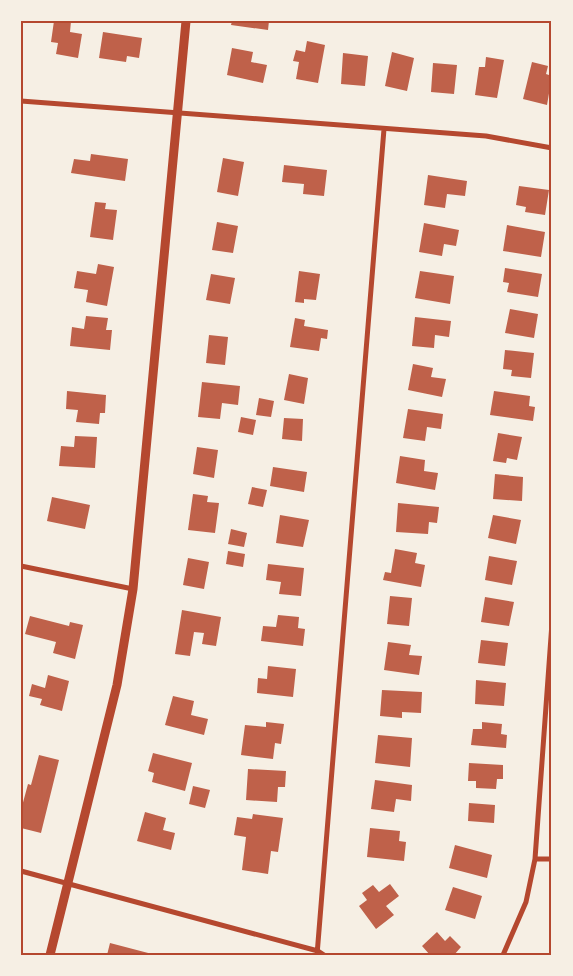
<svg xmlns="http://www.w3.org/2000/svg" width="573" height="976" font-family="Commissioner,sans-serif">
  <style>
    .building { fill: #bf614a }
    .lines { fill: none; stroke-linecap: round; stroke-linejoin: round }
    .minor { stroke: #b5482f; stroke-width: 5 }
    .tertiary { stroke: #b5482f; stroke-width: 9 }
    .neatline { fill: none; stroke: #b5482f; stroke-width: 2 }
  </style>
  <rect width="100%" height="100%" fill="#f6efe4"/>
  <!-- building -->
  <path class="building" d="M54 21H71L70 32 82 34 78 58 56 54 58 43 51 42Z
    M232 21H269L268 30 231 25Z
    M103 32 142 38 139 58 127 56 126 62 99 58Z
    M307 41 325 45 318 83 296 79 299 62 293 61 296 50 305 52Z
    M232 48 253 52 251 62 267 65 263 83 227 75Z
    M392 52 414 58 407 91 385 86Z
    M343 53 368 56 365 86 341 84Z
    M486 57 504 60 497 98 475 95 479 67H485Z
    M532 62 548 66 546 74 552 76 547 105 523 99Z
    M433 63 457 65 454 94 431 92Z
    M91 154 128 159 125 181 71 173 74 159 90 161Z
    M223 158 244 162 238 196 217 192Z
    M284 165 327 170 324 196 303 194 304 184 282 182Z
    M428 175 467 181 465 196 447 194 445 208 424 205Z
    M519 186 549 190 545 215 525 212 526 207 516 205Z
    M95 202 106 203 105 209 117 210 113 240 90 237Z
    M217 222 238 226 233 253 212 250Z
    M424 223 459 230 456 246 444 244 442 256 419 252Z
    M507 225 545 232 541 257 503 251Z
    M98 264 114 267 107 306 86 302 88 290 74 288 77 271 96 274Z
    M505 268 542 274 538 297 507 292 509 283 503 282Z
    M299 271 320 274 316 300 304 299V303L295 302Z
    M420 271 454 276 450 304 415 298Z
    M211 274 235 278 230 304 206 300Z
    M510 309 538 314 534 338 505 333Z
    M86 316 108 318 106 330H112L110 350 70 346 72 327 84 329Z
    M415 317 451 321 449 337 435 335 434 348 412 346Z
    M295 318 305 320 304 326 328 330 327 339 321 338 319 351 290 347Z
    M209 335 228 337 225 365 206 363Z
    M505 350 534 353 531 378 511 376 512 370 503 369Z
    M413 364 433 368 431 377 446 379 442 397 408 390Z
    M289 374 308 378 304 404 284 400Z
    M202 382 240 386 238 405 222 403 220 419 198 417Z
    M67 391 106 395 105 413H100L99 424 76 422 78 410 66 409Z
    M494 391 530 396 529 406 535 407 533 421 490 415Z
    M259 398 274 401 271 417 256 415Z
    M408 409 443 414 441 429 427 427 425 441 403 438Z
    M241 417 256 420 253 435 238 432Z
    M284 418 303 419 302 441 282 439Z
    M498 433 522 437 517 460 507 458 506 463 493 461Z
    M75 436 97 437 95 468 59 466 61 446 74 447Z
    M197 447 218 450 214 478 193 474Z
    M400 456 425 460 424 471 438 473 435 490 396 483Z
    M273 467 307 472 304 492 270 486Z
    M495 474 523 477 522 501 493 499Z
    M252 487 267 490 263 507 248 504Z
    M193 494 208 496 207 502 219 503 215 533 188 530Z
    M52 497 90 505 85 529 47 521Z
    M398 503 439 507 437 523 429 522 428 534 396 532Z
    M280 515 309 520 303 547 276 543Z
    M493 515 521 520 516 544 488 538Z
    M231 529 247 533 244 547 228 544Z
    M395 549 417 553 415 563 425 565 421 587 383 580 385 572 391 573Z
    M228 551 245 554 243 567 226 564Z
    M489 556 517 561 512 585 485 580Z
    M188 558 209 562 204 589 183 585Z
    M268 564 304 568 301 596 279 594 281 582 266 580Z
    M390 596 412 598 409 626 387 624Z
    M485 597 514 602 509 626 481 622Z
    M182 610 221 617 216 646 202 644 204 633 194 632 190 656 175 654Z
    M278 615 299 617 298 628 305 629 303 646 261 641 263 626 276 627Z
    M30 616 69 626 70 622 83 625 75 659 53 653 56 642 25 634Z
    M481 640 508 643 505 666 478 663Z
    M388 642 411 645 409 655 422 656 419 675 384 670Z
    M268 666 296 669 293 697 257 693 258 678 267 679Z
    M48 675 69 681 62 711 40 705 42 699 29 696 32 684 45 688Z
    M476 680 506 683 504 706 475 704Z
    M382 690 422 692 421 713 402 712V718L380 716Z
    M173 696 194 701 191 715 208 719 204 735 165 725Z
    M266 722 284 724 281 744 275 743 273 759 241 755 245 725 266 727Z
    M482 722 502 724 501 734 507 735 506 748 471 745 473 729H482Z
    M378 735 412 738 410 767 375 763Z
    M153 753 192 763 185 791 152 782 154 773 148 771Z
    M39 755 59 760 41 833 21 828V810L28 784 31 785Z
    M469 763 503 765V779H497L496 789 476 788V781H468Z
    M248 769 286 771 285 787H278L277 802 246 800Z
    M375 780 412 785 411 801 396 799 394 812 371 809Z
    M193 786 210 790 205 808 189 804Z
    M469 803 495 805 494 823 468 821Z
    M145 812 166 818 163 830 175 833 171 850 137 841Z
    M253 814 283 818 278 852 271 851 268 874 242 870 246 837 234 835 237 817 252 819Z
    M370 828 400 831 399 841 406 842 404 861 367 857Z
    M455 845 492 855 487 878 449 868Z
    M390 884 399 896 386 906 394 915 376 929 359 906 367 900 362 893 373 885 379 892Z
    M453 887 482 896 475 919 445 910Z
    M437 932 445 941 450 936 461 947 454 955H430L422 946Z
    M110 943 152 954V955H107Z"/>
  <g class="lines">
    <!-- minor -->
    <path class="minor" d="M21 101 486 136 552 148
      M21 566 133 589
      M535 859H552
      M21 871 318 951 324 955
      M317 955 384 129
      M503 955 526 902 535 859 552 623"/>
    <!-- tertiary -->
    <path class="tertiary" d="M50 955 117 685 133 589 186 21"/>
  </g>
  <!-- border -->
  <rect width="573" height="976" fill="none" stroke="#f6efe4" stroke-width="45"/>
  <rect x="22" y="22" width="528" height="932" class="neatline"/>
</svg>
